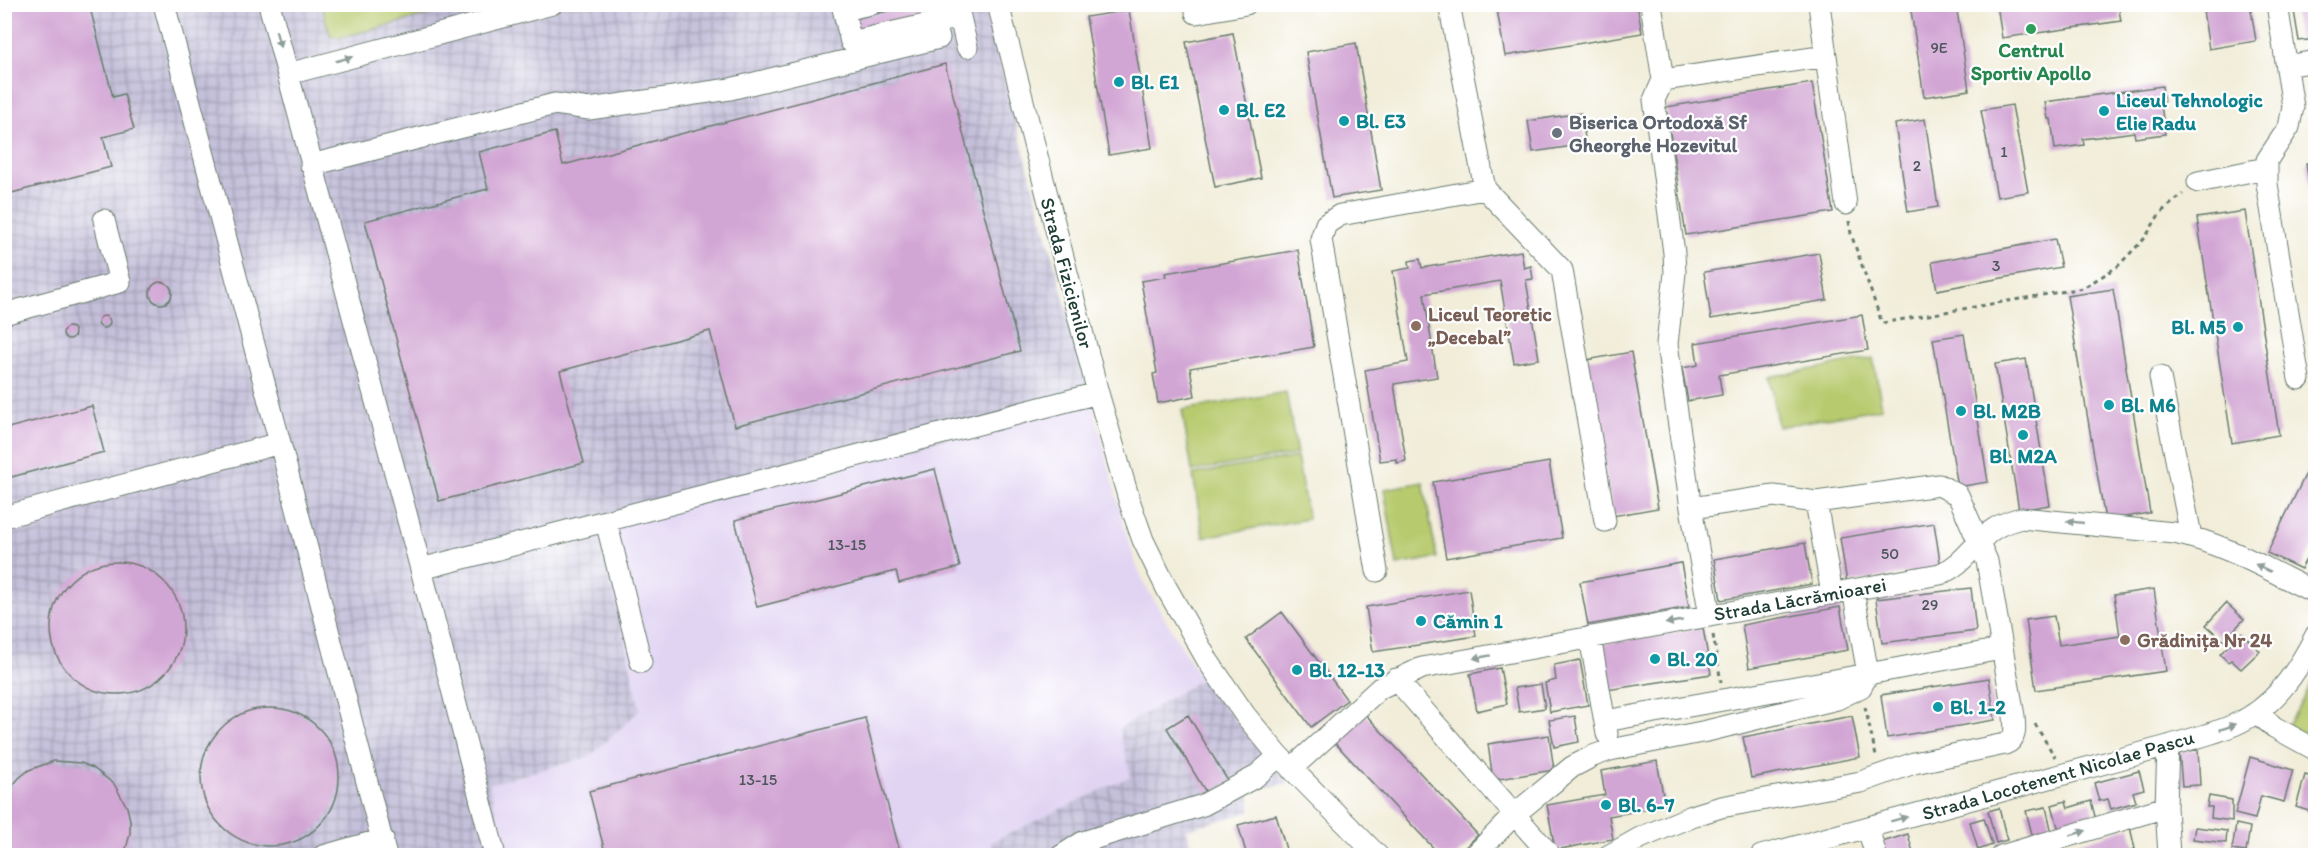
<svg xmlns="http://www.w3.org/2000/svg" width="2320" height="860" font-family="Itim,sans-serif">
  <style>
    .built { fill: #e1d4f3 }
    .industrial { fill: url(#industrial-grid) }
    .park { fill: #b8ca6e; stroke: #6c8451; stroke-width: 1.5 }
    .building { fill: #d2a6d4 }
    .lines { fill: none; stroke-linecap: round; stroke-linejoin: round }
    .minor-casing { stroke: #687b6e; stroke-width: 23 }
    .path { stroke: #687b6e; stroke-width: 3; stroke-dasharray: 4.5 4.5; stroke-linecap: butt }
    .minor { stroke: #fff; stroke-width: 21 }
    .oneway { fill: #8f9e9a }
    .leisure-dot { fill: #2e9e5b; stroke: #fff; stroke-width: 2 }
    .culture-dot { fill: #0f9aa8; stroke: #fff; stroke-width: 2 }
    .worship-dot { fill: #6b7280; stroke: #fff; stroke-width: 2 }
    .education-dot { fill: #8d6e63; stroke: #fff; stroke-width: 2 }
    .labels { text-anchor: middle; stroke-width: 4.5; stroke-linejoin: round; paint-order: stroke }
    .number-label { font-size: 16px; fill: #4c575c }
    .leisure-label { font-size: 20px; font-weight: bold; fill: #27864d; stroke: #fff }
    .culture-label { font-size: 20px; font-weight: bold; fill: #0d838f; stroke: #fff; text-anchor: start }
    .worship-label { font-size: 20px; font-weight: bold; fill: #5b616d; stroke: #fff; text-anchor: start }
    .street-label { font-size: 20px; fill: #1f3d34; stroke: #fff }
    .education-label { font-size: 20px; font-weight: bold; fill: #785e54; stroke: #fff; text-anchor: start }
  </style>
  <defs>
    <pattern id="industrial-grid" width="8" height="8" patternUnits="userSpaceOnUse" patternTransform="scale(1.5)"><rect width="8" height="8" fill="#c5c0da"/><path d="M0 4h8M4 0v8" fill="none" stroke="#9f9db2"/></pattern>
  </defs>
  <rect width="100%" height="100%" fill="#fff"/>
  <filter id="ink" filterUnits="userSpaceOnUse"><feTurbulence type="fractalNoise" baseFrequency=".0167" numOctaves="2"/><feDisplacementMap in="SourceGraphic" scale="12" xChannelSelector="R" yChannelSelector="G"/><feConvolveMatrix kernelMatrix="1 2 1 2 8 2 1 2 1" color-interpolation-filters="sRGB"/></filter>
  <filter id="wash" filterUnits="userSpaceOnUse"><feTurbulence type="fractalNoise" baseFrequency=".008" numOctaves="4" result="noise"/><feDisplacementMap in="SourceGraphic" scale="24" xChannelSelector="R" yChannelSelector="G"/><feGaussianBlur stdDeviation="1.35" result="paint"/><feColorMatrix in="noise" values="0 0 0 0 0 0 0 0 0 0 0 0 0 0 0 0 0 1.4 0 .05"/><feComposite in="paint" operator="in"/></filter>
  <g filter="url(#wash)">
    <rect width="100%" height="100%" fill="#f1edd9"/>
    <!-- built -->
    <path class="built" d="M1092 401 1126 533 1136 564 1145 585 1201 679 1120 729 1132 776 991 842 993 854 986 855H507L489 784 589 757 599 528Z"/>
    <!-- industrial -->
    <path class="industrial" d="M5 5H984L1092 401 599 528 640 710 589 757 489 784 507 855 5 856Z
      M1201 679 1289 783 1250 791V812L1187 829 1192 855 986 856 993 854 991 842 1131 776 1119 729Z"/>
    <!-- park -->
    <path class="park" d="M321 5V4L467 5 339 38 330 35Z
      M1873 358 1882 408 1778 427 1769 377Z
      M1286 392 1297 454 1192 471 1182 410Z
      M1297 457 1308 519 1203 537 1193 474Z
      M1423 482 1437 558 1397 565 1384 489Z
      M2315 677V743L2286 730Z"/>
    <g id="blocks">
      <!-- building -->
      <path class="building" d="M4 4H89L113 97 124 94 134 129 103 137 111 167 4 195Z
        M917 4H931L934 16 858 34 854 19Z
        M1496 4H1637L1642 33 1505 56Z
        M1910 4H1956L1969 90 1924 97Z
        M1997 4H2118L2121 21 2002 38Z
        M2202 4H2250L2256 41 2209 49Z
        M2316 8V39L2299 41 2294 11Z
        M1129 10 1152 148 1109 155 1086 17Z
        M1233 33 1261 178 1215 187 1186 42Z
        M1356 43 1381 190 1332 198 1306 52Z
        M945 64 1020 351 735 426 710 331 560 371 584 463 439 501 365 221 488 189 479 152 555 132 563 165Z
        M1812 83 1833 212 1686 235 1666 107Z
        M2162 86 2164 103 2161 104 2165 134 2135 138 2134 132 2083 139 2084 145 2055 149 2051 119H2048L2045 102Z
        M2012 105 2028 192 1997 197 1981 110Z
        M1581 113 1586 144 1533 152 1528 121Z
        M1925 119 1938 207 1908 212 1895 124Z
        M2316 161V218H2314L2306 163Z
        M2245 211 2279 435 2232 443 2197 218Z
        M2055 239 2061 267 1937 290 1932 262Z
        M1298 250 1314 347 1190 368 1195 396 1158 403 1153 374 1157 373 1141 281 1166 277 1165 273Z
        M1521 251 1524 268 1531 266 1533 279 1526 280 1539 359 1514 363 1500 281 1424 294 1437 377 1394 384 1406 461 1397 463V459L1380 461 1365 370 1408 362 1393 271 1410 268 1409 261 1420 259 1422 268Z
        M1819 253 1827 300 1711 319 1704 272Z
        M150 293a11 11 0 1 1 22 0a11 11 0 1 1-22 0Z
        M2113 289 2150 513 2105 520 2067 296Z
        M1862 315 1868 350 1719 375 1722 395 1688 401 1682 368 1698 365 1695 343Z
        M98 322a6 6 0 1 1 12 0a6 6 0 1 1-12 0Z
        M63 333a6 6 0 1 1 12 0a6 6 0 1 1-12 0Z
        M1964 334 1988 482 1958 487 1933 339Z
        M1631 352 1658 508 1613 516 1586 360Z
        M2026 359 2050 505 2019 510 1995 364Z
        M92 406 104 452 4 479V429Z
        M2316 453V539L2301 569 2267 553Z
        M1549 462 1562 538 1446 558 1433 482Z
        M935 469 960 567 899 583 896 571 757 607 735 520Z
        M1934 523 1941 568 1847 583 1840 538Z
        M1805 543 1812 584 1721 600 1714 559Z
        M51 628a66 66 0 1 1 132 0a66 66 0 1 1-132 0Z
        M1681 563 1689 607 1588 625 1580 582Z
        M1971 588 1976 631 1882 643 1876 599Z
        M2154 589 2166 671 2036 690 2026 620 2054 616 2059 645 2120 636 2114 595Z
        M1469 590 1476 636 1373 652 1366 607Z
        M2226 603 2244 619 2224 641 2206 625Z
        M1840 607 1848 650 1749 668 1742 625Z
        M1282 612 1347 700 1311 727 1246 639Z
        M1703 628 1711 674 1607 690 1599 644Z
        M2241 633 2260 651 2241 669 2231 660 2228 662 2220 654Z
        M1580 660 1588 705 1550 712 1545 683 1556 680 1554 665Z
        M1500 668 1507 704 1477 711 1470 674Z
        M1989 678 1995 720 1887 738 1881 695Z
        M1541 684 1545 708 1519 712 1515 688Z
        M201 777a69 69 0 1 1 138 0a69 69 0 1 1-138 0Z
        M1365 714 1478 835 1456 856H1441L1335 743Z
        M1188 715 1228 781 1207 794 1167 728Z
        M1575 716 1579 742 1554 747 1549 720Z
        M1852 716 1860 757 1751 778 1743 737Z
        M865 718 901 856H606L589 791Z
        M1549 735 1554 770 1493 780 1488 744Z
        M2198 750 2200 785 2182 786 2179 751Z
        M2250 757 2293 770 2284 802 2261 796 2255 819 2235 814Z
        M54 761 81 763 93 768 114 784 127 807 130 820V834L124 856H4V796L19 778 29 770Z
        M1657 761 1665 806 1609 816 1613 839 1555 850 1547 805 1605 795 1601 771Z
        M2139 771 2144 789 2133 792 2136 802 2111 809 2108 799 2099 801 2094 783Z
        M2305 775 2316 778V801L2312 812 2296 807Z
        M2209 796 2232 800V821L2211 818 2212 807H2207Z
        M2066 801 2068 808 2091 801 2097 824 2060 834 2052 805Z
        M2046 807 2053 837 2034 842 2026 811Z
        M1999 808 2007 840 1996 843 1988 811Z
        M1276 815 1288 856H1247L1238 825Z
        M1984 818 1992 845 1978 850 1970 822Z
        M2236 824 2250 827 2246 852 2232 850Z
        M2130 827 2135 849 2115 856H2039Z
        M2195 827 2227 831 2226 843 2193 839Z
        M1908 834 1914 856H1885L1882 842Z"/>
    </g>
  </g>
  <g filter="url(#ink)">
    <use href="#blocks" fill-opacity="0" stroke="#687b6e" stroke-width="1.5"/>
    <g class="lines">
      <defs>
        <path id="minor" d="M269 4 421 569 495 856
          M842 4 851 42 960 17
          M957 4 967 47
          M998 4 1098 393 1130 503 1143 540 1167 589 1208 661 1245 715 1279 756 1378 856
          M1449 4 1485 189 1562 270 1605 521
          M1651 4 1663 80 1654 100 1674 253 1675 273 1667 344 1691 508 1710 616
          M1819 4 1846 204
          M2277 4 2293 107 2289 127 2267 160V184L2299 379
          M844 10 870 4
          M1196 13 1246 4
          M2287 66 2316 61
          M288 74 552 4
          M1663 80 1826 56
          M311 165 555 104 589 109 730 89 939 38
          M2198 182 2266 168
          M4 314 120 282 104 220
          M2160 377 2191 536
          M280 443 386 856
          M1816 502 1832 594
          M4 517 280 443 164 4
          M606 521 641 662
          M421 569 1098 393
          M1377 571 1321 239 1326 224 1340 215 1485 189
          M1590 637 1607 734
          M1396 679 1551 856
          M2257 713 2274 727 2316 750
          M1605 721 1868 674 1853 590
          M2168 746 2166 807 2169 856
          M1291 769 1380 688 1422 668 1940 574C1963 565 1972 546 1991 531 2000 524 2010 521 2021 518L2174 533C2224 543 2270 571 2316 593
          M1868 828 1876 856
          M323 856 383 839
          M1061 856 1083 842 1203 805 1255 777 1279 756
          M1474 856 1516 813 1538 795 1572 767 1593 756 1610 750 1707 731 1837 699 1861 687 1868 674 2001 649
          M1608 856 1640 838 1692 816 1721 807 1861 782 1914 763 2005 744C2017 740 2015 727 2014 716L1987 561 1958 495 1939 485 1816 502 1774 496 1691 508
          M1761 856 2168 746C2190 739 2213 734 2234 725 2274 708 2297 672 2316 635
          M2001 856 2166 807"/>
      </defs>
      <!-- minor casing -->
      <use href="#minor" class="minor-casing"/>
      <!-- path -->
      <path class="path" d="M1849 221 1851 234 1882 323 2083 288 2117 267 2145 238 2160 213 2183 194
        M1713 635 1721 682
        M1865 707 1876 756
        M2035 724 2055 757"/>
      <!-- minor -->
      <use href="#minor" class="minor"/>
    </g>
    <!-- one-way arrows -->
    <defs><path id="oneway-solid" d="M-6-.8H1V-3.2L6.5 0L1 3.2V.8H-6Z" transform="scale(1.5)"/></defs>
    <g class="oneway">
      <use href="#oneway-solid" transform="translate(278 39) rotate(75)"/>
      <use href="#oneway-solid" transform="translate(344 59) rotate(-15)"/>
      <use href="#oneway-solid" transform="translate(2075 522) rotate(-174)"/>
      <use href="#oneway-solid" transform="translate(2263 568) rotate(-154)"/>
      <use href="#oneway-solid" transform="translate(1674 622) rotate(170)"/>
      <use href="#oneway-solid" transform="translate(1482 657) rotate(170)"/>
      <use href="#oneway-solid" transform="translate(2228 727) rotate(-19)"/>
      <use href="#oneway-solid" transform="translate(1899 819) rotate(-15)"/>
      <use href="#oneway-solid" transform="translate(2078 833) rotate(-17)"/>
    </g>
  </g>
  <!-- markers -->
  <circle class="leisure-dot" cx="2031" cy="29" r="6"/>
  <g class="culture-dot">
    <circle cx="1119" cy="82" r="6"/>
    <circle cx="1224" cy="110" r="6"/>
    <circle cx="2104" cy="111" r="6"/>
    <circle cx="1344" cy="121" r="6"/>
    <circle cx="2238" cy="327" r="6"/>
    <circle cx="2109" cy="405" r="6"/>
    <circle cx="1961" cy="411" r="6"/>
    <circle cx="2023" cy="435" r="6"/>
    <circle cx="1421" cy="621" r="6"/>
    <circle cx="1655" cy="659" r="6"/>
    <circle cx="1297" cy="670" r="6"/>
    <circle cx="1938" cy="707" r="6"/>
    <circle cx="1606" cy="805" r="6"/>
  </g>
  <circle class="worship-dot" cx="1557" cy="133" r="6"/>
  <g class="education-dot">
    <circle cx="1416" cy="326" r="6"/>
    <circle cx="2125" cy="640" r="6"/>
  </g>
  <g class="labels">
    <!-- number labels -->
    <g class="number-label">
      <text x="1939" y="53">9E</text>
      <text x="2004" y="157">1</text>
      <text x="1917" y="171">2</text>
      <text x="1996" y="271">3</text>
      <text x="847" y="550">13-15</text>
      <text x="1890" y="559">50</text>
      <text x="1930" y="610">29</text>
      <text x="758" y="785">13-15</text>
    </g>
    <!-- leisure labels -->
    <g class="leisure-label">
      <text x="2031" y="57">Centrul<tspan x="2031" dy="23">Sportiv Apollo</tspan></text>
    </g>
    <!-- culture labels -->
    <g class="culture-label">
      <text x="1131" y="89">Bl. E1</text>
      <text x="2116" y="107">Liceul Tehnologic<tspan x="2116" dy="23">Elie Radu</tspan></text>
      <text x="1236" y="117">Bl. E2</text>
      <text x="1356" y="128">Bl. E3</text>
      <text x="2226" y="334" text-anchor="end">Bl. M5</text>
      <text x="2121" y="412">Bl. M6</text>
      <text x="1973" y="418">Bl. M2B</text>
      <text x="2023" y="463" text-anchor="middle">Bl. M2A</text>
      <text x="1433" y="628">Cămin 1</text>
      <text x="1667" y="666">Bl. 20</text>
      <text x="1309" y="677">Bl. 12-13</text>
      <text x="1950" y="714">Bl. 1-2</text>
      <text x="1618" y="812">Bl. 6-7</text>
    </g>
    <!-- worship labels -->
    <g class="worship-label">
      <text x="1569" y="129">Biserica Ortodoxă Sf<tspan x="1569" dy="23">Gheorghe Hozevitul</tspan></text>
    </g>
    <!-- street labels -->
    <g class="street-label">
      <text transform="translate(1067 273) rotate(75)" y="7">Strada Fizicienilor</text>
      <text transform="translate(1800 599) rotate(-10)" y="7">Strada Lăcrămioarei</text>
      <text transform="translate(2058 775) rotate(-16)" y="7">Strada Locotenent Nicolae Pascu</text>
    </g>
    <!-- education labels -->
    <g class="education-label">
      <text x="1428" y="321">Liceul Teoretic<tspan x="1428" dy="23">„Decebal”</tspan></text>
      <text x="2137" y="647">Grădinița Nr 24</text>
    </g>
  </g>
  <!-- margin -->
  <rect width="2320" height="860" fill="none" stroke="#fff" stroke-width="24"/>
</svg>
